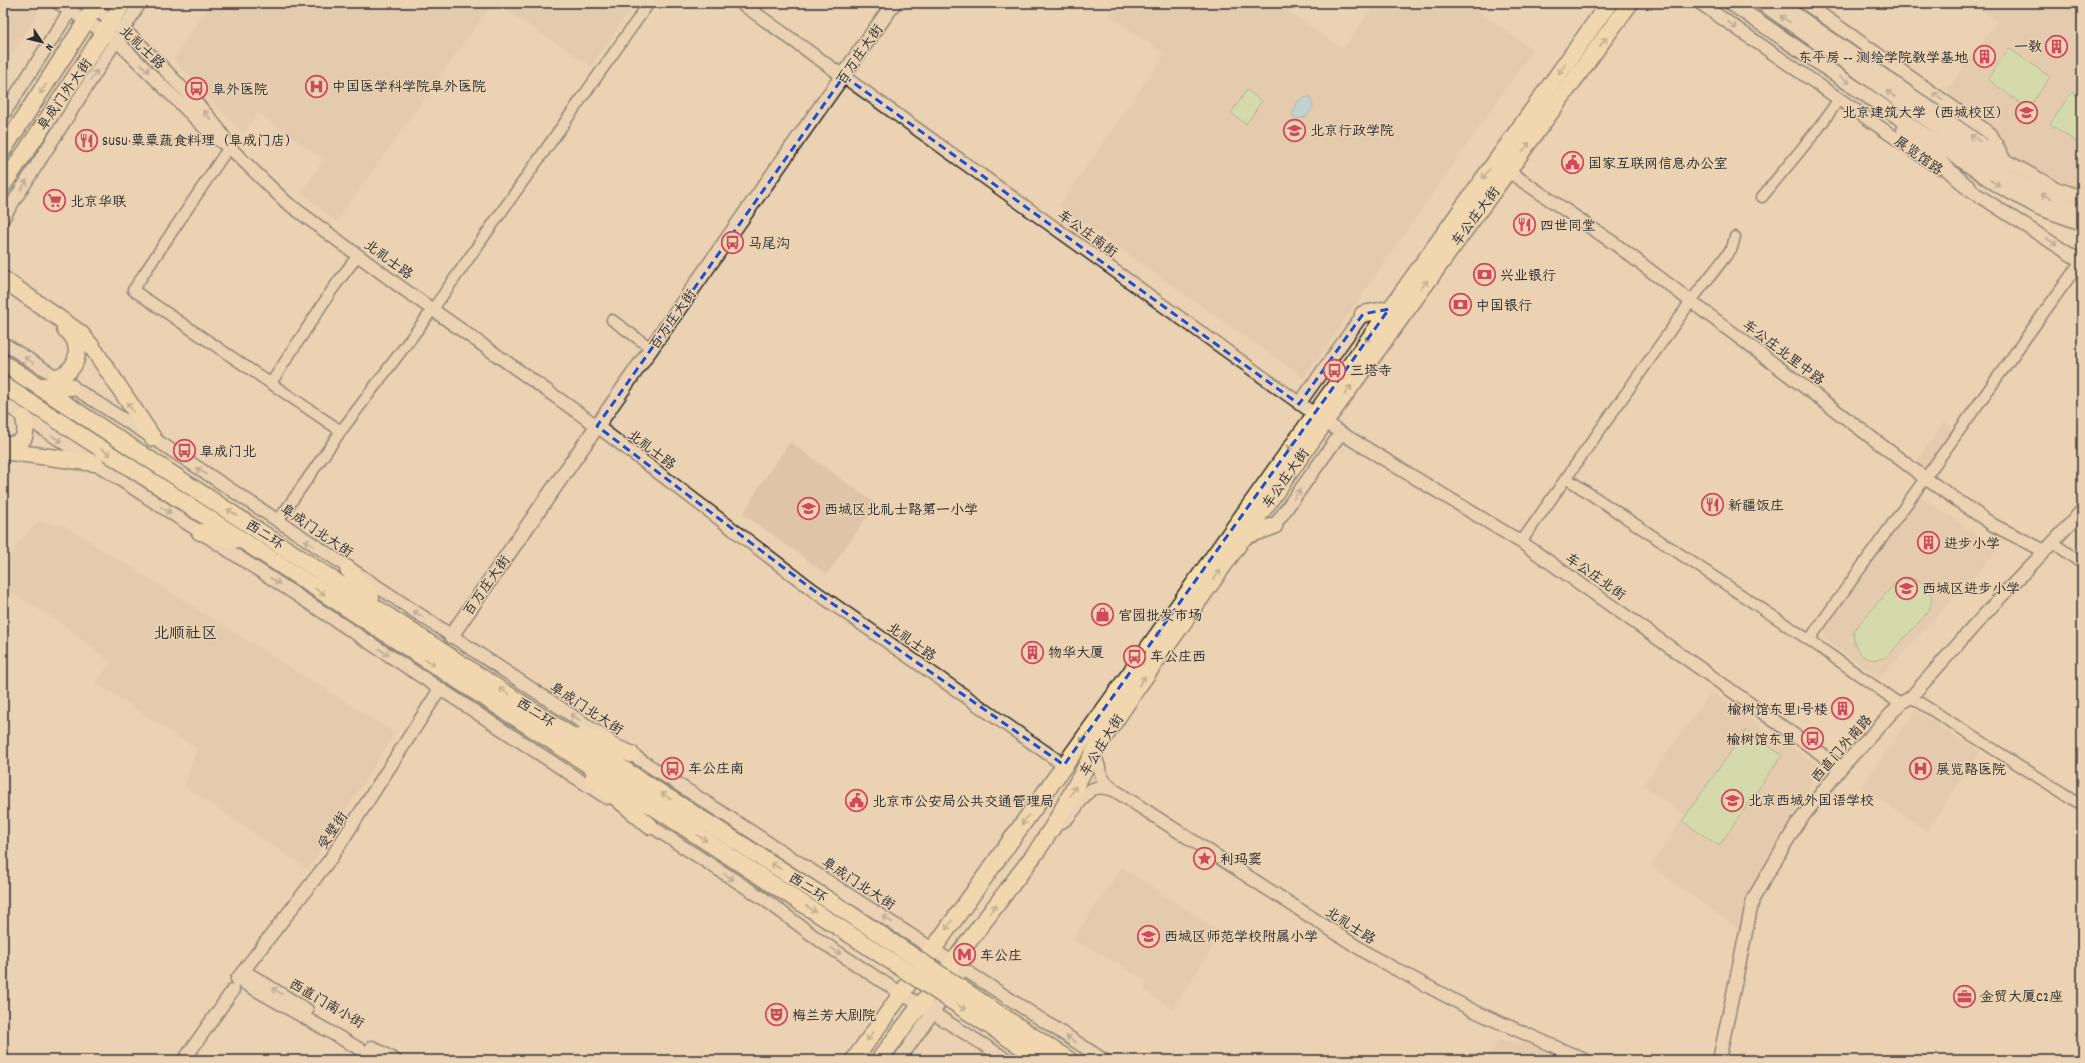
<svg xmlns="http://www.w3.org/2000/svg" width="2085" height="1063" font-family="Dekko,'LXGW WenKai TC',sans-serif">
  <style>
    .built { fill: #e0c4a7 }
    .green { fill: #bbe5a2; stroke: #738866 }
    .water { fill: #91d6f3; stroke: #6892a3 }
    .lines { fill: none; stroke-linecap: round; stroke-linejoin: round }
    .minor-casing { stroke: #2b2b2b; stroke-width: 13 }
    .tertiary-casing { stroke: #2b2b2b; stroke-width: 15 }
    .secondary-casing { stroke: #2b2b2b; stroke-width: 17 }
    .primary-casing { stroke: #2b2b2b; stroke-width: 19 }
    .trunk-casing { stroke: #2b2b2b; stroke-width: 19 }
    .minor { stroke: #ead2b3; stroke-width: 10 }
    .tertiary { stroke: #ead2b3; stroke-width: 12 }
    .secondary { stroke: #ead2b3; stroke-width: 14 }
    .primary { stroke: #f9deab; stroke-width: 16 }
    .trunk { stroke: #f9deab; stroke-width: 16 }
    .trunk-bridge-casing { stroke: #2b2b2b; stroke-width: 19; stroke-linecap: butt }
    .trunk-bridge { stroke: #f9deab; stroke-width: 16 }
    .oneway { stroke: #8a7e6f }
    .oneway2 { stroke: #92846b }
    .marked { fill: none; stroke: #1d4ed8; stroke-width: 3; stroke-dasharray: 8 5; stroke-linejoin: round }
    .labels { text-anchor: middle; stroke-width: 3; stroke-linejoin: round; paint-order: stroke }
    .poi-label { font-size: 14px; fill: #2b2b2b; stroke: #ead2b3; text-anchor: start }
    .street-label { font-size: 14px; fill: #2b2b2b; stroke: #ead2b3 }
    .quarter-label { font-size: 16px; fill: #2b2b2b; stroke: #ead2b3 }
  </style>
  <rect width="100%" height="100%" fill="#ead2b3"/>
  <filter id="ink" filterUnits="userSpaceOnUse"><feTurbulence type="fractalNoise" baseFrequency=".025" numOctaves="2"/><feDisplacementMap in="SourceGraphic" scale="8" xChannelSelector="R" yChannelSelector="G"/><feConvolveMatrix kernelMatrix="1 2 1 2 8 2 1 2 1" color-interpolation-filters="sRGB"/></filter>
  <g filter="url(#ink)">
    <!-- built -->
    <path class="built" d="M3 3H30L38 13 3 68Z
      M211 3H493L336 222 301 192 324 160 258 113 243 134 173 59Z
      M495 3H635L591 66Z
      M1117 3H1276L1343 49 1376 3H1467L1533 50 1304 378 1059 206 1165 54 1108 15Z
      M1972 3H2082V191L2058 187 2005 160 1991 134 1947 90 1997 21Z
      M1944 422 1956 431 1927 471 1915 463Z
      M790 442 876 504 827 574 743 514 762 482Z
      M1918 494 1998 550 1880 678 1825 640V626Z
      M39 521 65 526 395 733 308 869 184 786 197 749 96 683 111 663 57 620 3 588V568L18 544Z
      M1711 692 1821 767 1747 896 1741 931 1651 866 1685 816 1643 785Z
      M1916 710 1980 752 1927 831 1861 787Z
      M1122 867 1222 933 1172 1010 1146 991 1145 979 1073 939Z
      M1498 1040 1531 1044 1568 1060H1485Z"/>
    <!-- green -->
    <path class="green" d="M2009 48 2050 77 2028 109 1990 81 1989 77Z
      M1247 90 1262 101 1246 124 1231 113Z
      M2072 92 2082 99V146L2050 124Z
      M1903 578C1923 577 1939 592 1928 612L1887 657C1866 666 1851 651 1854 630L1896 582Z
      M1746 730 1782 755 1719 846 1682 821Z"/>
    <!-- water -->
    <path class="water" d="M1310 96 1313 107 1306 117 1296 119 1292 115 1298 101Z"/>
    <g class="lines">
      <defs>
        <path id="minor" d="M229 147 133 290 341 431 282 515
          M1762 197 1818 129 1839 99
          M612 320 651 348
          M271 383 332 290 358 255
          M341 431 433 309 649 3
          M1566 478 1809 640 1900 704
          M1521 542 1691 301 1732 248 1735 237
          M2054 543 2082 564
          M1809 640 2081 261
          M1911 697 2082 805"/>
        <path id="tertiary" d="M58 3 116 40 214 137 229 147 286 202 402 288 597 426 813 590 1064 765
          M84 3C126 26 151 55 183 89 200 107 217 123 229 146
          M741 3 1341 433 1521 542 1841 768
          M1700 3 1939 168
          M1780 3 2005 160 2056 188 2082 197
          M1805 3 1991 134 2003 157
          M3 115 75 3
          M1508 171 1615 244 1925 478 1993 525 2045 551
          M1964 186 2082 262
          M3 218 140 3
          M3 343 153 438 609 740
          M3 403 607 798
          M1299 404 1363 314
          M1274 526 1341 433
          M625 750 1104 1060
          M1094 752 1103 780 1114 790 1373 957 1474 1011 1585 1060
          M643 821 764 899 819 940 880 980 1008 1060
          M1054 825C1058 824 1062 822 1065 820 1083 805 1084 779 1113 790
          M244 971 307 1010
          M372 1047 395 1060
          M184 1060 233 990
          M379 1060 237 979 331 858 440 689
          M899 1060 964 969
          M1719 1060 1753 899 1797 824 1841 768 1900 704 1911 697C1940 665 1968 632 1997 601 2025 571 2055 542 2082 510"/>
        <path id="secondary" d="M1731 3 1998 185 2040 208 2082 223
          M1762 3 2006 175 2046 197 2082 211
          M1904 130 1972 191
          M451 636 728 238 894 3"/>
        <path id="primary" d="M1363 314 1389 309
          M3 444C24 448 28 435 24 418
          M3 451 95 463
          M1243 537 1274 526
          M854 1060 1609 3
          M879 1060 1037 851 1054 825 1094 752 1137 688 1325 422 1630 3"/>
        <path id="trunk" d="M3 150 98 3
          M3 185C44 125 84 64 123 3
          M3 279 80 333 92 347 153 438
          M3 363 548 721 844 910
          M56 378C59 376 64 375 67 372 82 361 79 338 65 329
          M3 385 834 924
          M43 386 71 387
          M200 532 234 540
          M348 569 371 597
          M584 735 631 754
          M593 778 650 826
          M1023 1030 1069 1060
          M1016 1043 1042 1060"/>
      </defs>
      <!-- minor casing -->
      <use href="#minor" class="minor-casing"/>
      <!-- tertiary casing -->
      <use href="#tertiary" class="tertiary-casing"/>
      <!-- secondary casing -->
      <use href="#secondary" class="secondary-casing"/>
      <!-- primary casing -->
      <use href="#primary" class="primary-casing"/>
      <!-- trunk casing -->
      <use href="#trunk" class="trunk-casing"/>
      <!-- minor -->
      <use href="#minor" class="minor"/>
      <!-- tertiary -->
      <use href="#tertiary" class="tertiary"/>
      <!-- secondary -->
      <use href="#secondary" class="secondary"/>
      <!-- primary -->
      <use href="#primary" class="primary"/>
      <!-- trunk -->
      <use href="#trunk" class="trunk"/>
      <defs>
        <path id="trunk-bridge" d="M844 910 1023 1030
          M834 924 1016 1043"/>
      </defs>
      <!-- trunk-bridge casing -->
      <use href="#trunk-bridge" class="trunk-bridge-casing"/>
      <!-- trunk-bridge -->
      <use href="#trunk-bridge" class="trunk-bridge"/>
    </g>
    <!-- one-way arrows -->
    <defs><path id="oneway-shaft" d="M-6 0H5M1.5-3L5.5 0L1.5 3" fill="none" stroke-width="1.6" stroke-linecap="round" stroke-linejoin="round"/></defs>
    <g class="oneway">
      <use href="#oneway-shaft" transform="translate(1785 19) rotate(-145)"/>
      <use href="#oneway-shaft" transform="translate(1732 25) rotate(35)"/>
      <use href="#oneway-shaft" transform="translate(145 68) rotate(45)"/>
      <use href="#oneway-shaft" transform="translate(94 75) rotate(-57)"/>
      <use href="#oneway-shaft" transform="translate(1845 80) rotate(34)"/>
      <use href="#oneway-shaft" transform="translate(1891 94) rotate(-145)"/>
      <use href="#oneway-shaft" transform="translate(1938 96) rotate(-145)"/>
      <use href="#oneway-shaft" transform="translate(207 115) rotate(-133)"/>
      <use href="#oneway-shaft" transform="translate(1975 138) rotate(-145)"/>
      <use href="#oneway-shaft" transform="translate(1995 183) rotate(33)"/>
      <use href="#oneway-shaft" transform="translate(24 185) rotate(-58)"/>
      <use href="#oneway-shaft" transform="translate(2046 196) rotate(-155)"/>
      <use href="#oneway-shaft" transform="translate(2052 242) rotate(33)"/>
      <use href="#oneway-shaft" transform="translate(29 360) rotate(-146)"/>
      <use href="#oneway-shaft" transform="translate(57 439) rotate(33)"/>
      <use href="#oneway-shaft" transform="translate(201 471) rotate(-147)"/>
      <use href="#oneway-shaft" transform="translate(1297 494) rotate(-55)"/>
      <use href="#oneway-shaft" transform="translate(166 510) rotate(33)"/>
      <use href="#oneway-shaft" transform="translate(309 543) rotate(-146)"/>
      <use href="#oneway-shaft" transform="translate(275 581) rotate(33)"/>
      <use href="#oneway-shaft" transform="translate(418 614) rotate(-147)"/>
      <use href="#oneway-shaft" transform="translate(384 652) rotate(33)"/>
      <use href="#oneway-shaft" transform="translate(575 717) rotate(-147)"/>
      <use href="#oneway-shaft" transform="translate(729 877) rotate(33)"/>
      <use href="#oneway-shaft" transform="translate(887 919) rotate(-147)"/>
      <use href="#oneway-shaft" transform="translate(836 951) rotate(33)"/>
      <use href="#oneway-shaft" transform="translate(277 991) rotate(-148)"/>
      <use href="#oneway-shaft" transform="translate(1071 1039) rotate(-147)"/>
    </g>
    <g class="oneway2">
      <use href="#oneway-shaft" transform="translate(1603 42) rotate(-55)"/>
      <use href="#oneway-shaft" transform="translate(1562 69) rotate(126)"/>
      <use href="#oneway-shaft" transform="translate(43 89) rotate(123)"/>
      <use href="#oneway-shaft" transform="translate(1526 147) rotate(-54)"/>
      <use href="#oneway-shaft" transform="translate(1486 174) rotate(126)"/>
      <use href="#oneway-shaft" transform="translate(1424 285) rotate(-55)"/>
      <use href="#oneway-shaft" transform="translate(1369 337) rotate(126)"/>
      <use href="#oneway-shaft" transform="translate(1348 390) rotate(-54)"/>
      <use href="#oneway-shaft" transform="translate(130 407) rotate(-123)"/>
      <use href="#oneway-shaft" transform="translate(1291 446) rotate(125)"/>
      <use href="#oneway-shaft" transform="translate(106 452) rotate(33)"/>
      <use href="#oneway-shaft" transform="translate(232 512) rotate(-147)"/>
      <use href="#oneway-shaft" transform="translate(1217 575) rotate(-55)"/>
      <use href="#oneway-shaft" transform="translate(320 592) rotate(33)"/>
      <use href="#oneway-shaft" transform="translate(1160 632) rotate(125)"/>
      <use href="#oneway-shaft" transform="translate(430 662) rotate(33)"/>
      <use href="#oneway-shaft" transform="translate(1142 681) rotate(-55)"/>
      <use href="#oneway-shaft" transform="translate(504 691) rotate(-146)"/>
      <use href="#oneway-shaft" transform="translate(1084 738) rotate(126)"/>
      <use href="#oneway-shaft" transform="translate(1073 791) rotate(-62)"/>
      <use href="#oneway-shaft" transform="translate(666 796) rotate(-147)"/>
      <use href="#oneway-shaft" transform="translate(1025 820) rotate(126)"/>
      <use href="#oneway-shaft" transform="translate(702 838) rotate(33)"/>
      <use href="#oneway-shaft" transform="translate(776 866) rotate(-147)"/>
      <use href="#oneway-shaft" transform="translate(811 909) rotate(33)"/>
      <use href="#oneway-shaft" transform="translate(993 909) rotate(-53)"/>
      <use href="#oneway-shaft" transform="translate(949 925) rotate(125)"/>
      <use href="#oneway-shaft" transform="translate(961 1007) rotate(33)"/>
      <use href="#oneway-shaft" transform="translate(870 1036) rotate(125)"/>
    </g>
  </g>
  <!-- marked area -->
  <path d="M0 0H2085V1063H0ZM844 76 1299 404 1363 314 1389 309 1064 765 813 590 597 426Z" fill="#ead2b3" fill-opacity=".55" fill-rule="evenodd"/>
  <path class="marked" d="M844 76 1299 404 1363 314 1389 309 1064 765 813 590 597 426Z"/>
  <!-- icons -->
  <defs>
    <symbol id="building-ring" viewBox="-11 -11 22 22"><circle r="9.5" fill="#ead2b3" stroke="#d1495b" stroke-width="1.5"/><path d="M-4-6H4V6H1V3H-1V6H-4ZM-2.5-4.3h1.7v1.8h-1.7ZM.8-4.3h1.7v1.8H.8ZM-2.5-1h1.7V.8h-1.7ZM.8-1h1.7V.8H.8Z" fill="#d1495b"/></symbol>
    <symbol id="hospital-ring" viewBox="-11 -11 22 22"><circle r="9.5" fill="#ead2b3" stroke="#d1495b" stroke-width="1.5"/><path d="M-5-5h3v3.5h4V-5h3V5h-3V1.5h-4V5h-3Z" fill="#d1495b"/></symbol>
    <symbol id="bus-ring" viewBox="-11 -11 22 22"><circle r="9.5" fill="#ead2b3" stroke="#d1495b" stroke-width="1.5"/><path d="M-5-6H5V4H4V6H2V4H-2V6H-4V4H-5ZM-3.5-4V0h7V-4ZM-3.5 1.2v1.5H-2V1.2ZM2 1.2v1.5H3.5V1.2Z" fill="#d1495b"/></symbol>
    <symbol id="university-ring" viewBox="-11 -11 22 22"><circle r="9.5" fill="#ead2b3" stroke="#d1495b" stroke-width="1.5"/><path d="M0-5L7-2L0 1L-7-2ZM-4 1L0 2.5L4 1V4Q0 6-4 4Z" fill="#d1495b"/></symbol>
    <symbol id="restaurant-ring" viewBox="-11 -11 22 22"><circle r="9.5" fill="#ead2b3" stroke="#d1495b" stroke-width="1.5"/><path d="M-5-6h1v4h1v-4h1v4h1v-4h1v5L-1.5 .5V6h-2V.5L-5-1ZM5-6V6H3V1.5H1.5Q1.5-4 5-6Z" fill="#d1495b"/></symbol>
    <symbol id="civic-ring" viewBox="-11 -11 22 22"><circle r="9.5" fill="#ead2b3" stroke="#d1495b" stroke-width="1.5"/><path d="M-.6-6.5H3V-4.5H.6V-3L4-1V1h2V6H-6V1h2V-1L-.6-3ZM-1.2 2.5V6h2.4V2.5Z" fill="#d1495b"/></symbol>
    <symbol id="supermarket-ring" viewBox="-11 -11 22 22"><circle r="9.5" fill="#ead2b3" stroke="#d1495b" stroke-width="1.5"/><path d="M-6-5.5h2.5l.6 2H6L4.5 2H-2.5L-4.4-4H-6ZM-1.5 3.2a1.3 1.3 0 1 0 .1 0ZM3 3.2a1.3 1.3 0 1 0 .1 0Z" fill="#d1495b"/></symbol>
    <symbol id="bank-ring" viewBox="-11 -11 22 22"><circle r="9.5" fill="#ead2b3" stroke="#d1495b" stroke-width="1.5"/><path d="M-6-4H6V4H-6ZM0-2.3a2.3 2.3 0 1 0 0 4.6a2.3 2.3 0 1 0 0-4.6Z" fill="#d1495b"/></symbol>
    <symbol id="school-ring" viewBox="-11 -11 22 22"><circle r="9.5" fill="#ead2b3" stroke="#d1495b" stroke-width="1.5"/><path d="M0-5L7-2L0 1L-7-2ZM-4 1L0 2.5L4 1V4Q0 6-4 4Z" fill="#d1495b"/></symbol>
    <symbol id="shop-ring" viewBox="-11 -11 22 22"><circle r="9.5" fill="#ead2b3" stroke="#d1495b" stroke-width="1.5"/><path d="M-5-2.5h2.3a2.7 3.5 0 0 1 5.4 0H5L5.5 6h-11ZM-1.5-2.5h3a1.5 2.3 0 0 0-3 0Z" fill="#d1495b"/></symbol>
    <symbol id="sight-ring" viewBox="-11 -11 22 22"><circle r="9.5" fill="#ead2b3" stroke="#d1495b" stroke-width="1.5"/><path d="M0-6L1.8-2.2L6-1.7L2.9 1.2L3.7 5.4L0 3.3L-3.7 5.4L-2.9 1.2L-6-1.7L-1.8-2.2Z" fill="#d1495b"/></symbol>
    <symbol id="metro-ring" viewBox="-11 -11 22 22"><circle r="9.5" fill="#ead2b3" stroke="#d1495b" stroke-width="1.5"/><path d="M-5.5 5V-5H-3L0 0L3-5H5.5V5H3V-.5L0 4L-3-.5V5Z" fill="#d1495b"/></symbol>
    <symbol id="office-ring" viewBox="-11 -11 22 22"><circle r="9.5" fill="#ead2b3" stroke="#d1495b" stroke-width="1.5"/><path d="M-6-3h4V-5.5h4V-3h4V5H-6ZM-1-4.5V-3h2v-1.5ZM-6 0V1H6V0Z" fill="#d1495b"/></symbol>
    <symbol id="theatre-ring" viewBox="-11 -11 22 22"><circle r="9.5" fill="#ead2b3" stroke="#d1495b" stroke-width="1.5"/><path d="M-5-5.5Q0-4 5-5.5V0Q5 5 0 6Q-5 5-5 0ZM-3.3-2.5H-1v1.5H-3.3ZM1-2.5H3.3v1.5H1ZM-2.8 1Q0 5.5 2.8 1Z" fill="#d1495b"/></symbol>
  </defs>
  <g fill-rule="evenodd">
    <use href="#building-ring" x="2044" y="34" width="25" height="25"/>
    <use href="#building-ring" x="1972" y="44" width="25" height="25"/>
    <use href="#hospital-ring" x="304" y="74" width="25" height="25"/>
    <use href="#bus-ring" x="184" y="76" width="25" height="25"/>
    <use href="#university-ring" x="2014" y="100" width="25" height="25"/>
    <use href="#university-ring" x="1282" y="118" width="25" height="25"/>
    <use href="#restaurant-ring" x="74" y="128" width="25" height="25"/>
    <use href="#civic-ring" x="1560" y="150" width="25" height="25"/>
    <use href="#supermarket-ring" x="42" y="188" width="25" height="25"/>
    <use href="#restaurant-ring" x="1512" y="212" width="25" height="25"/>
    <use href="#bus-ring" x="720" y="230" width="25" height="25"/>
    <use href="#bank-ring" x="1472" y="262" width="25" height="25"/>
    <use href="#bank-ring" x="1448" y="292" width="25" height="25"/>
    <use href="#bus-ring" x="1322" y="358" width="25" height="25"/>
    <use href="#bus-ring" x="172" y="438" width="25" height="25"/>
    <use href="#restaurant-ring" x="1700" y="492" width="25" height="25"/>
    <use href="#school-ring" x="796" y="496" width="25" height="25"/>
    <use href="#building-ring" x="1916" y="530" width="25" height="25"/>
    <use href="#school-ring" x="1894" y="576" width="25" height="25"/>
    <use href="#shop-ring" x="1090" y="602" width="25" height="25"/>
    <use href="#building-ring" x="1020" y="640" width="25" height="25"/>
    <use href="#bus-ring" x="1122" y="644" width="25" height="25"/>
    <use href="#building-ring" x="1830" y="696" width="25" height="25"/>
    <use href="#bus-ring" x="1800" y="726" width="25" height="25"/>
    <use href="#bus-ring" x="660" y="756" width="25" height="25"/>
    <use href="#hospital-ring" x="1908" y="756" width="25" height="25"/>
    <use href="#school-ring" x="1720" y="788" width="25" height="25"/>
    <use href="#civic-ring" x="844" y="788" width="25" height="25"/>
    <use href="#sight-ring" x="1192" y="846" width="25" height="25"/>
    <use href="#school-ring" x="1136" y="924" width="25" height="25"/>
    <use href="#metro-ring" x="952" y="942" width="25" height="25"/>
    <use href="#office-ring" x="1952" y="984" width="25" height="25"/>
    <use href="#theatre-ring" x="764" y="1002" width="25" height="25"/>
  </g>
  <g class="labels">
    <!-- poi labels -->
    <g class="poi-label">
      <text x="2042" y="51" text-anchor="end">一教</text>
      <text x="1968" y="62" text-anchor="end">东平房 -- 测绘学院教学基地</text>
      <text x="332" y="91">中国医学科学院阜外医院</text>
      <text x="212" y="94">阜外医院</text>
      <text x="2010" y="117" text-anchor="end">北京建筑大学（西城校区）</text>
      <text x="1310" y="135">北京行政学院</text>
      <text x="102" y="145">SUSU·粟粟蔬食料理（阜成门店）</text>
      <text x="1588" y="168">国家互联网信息办公室</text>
      <text x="70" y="206">北京华联</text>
      <text x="1540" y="230">四世同堂</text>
      <text x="748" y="248">马尾沟</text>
      <text x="1500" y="280">兴业银行</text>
      <text x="1476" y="310">中国银行</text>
      <text x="1350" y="375">三塔寺</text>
      <text x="200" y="456">阜成门北</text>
      <text x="1728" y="510">新疆饭庄</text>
      <text x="824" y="514">西城区北礼士路第一小学</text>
      <text x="1944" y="548">进步小学</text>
      <text x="1922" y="593">西城区进步小学</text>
      <text x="1118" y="620">官园批发市场</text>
      <text x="1048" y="657">物华大厦</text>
      <text x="1150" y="661">车公庄西</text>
      <text x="1828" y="714" text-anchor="end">榆树馆东里1号楼</text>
      <text x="1796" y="744" text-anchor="end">榆树馆东里</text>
      <text x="688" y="773">车公庄南</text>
      <text x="1936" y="774">展览路医院</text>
      <text x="1748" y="805">北京西城外国语学校</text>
      <text x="872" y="806">北京市公安局公共交通管理局</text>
      <text x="1220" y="864">利玛窦</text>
      <text x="1164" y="941">西城区师范学校附属小学</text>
      <text x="980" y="960">车公庄</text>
      <text x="1980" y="1001">金贸大厦C2座</text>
      <text x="792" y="1020">梅兰芳大剧院</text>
    </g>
    <!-- street labels -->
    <g class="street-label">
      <text transform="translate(143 47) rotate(43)" y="5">北礼士路</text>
      <text transform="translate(859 54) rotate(-55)" y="5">百万庄大街</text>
      <text transform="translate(64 94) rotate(-55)" y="5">阜成门外大街</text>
      <text transform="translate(1919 155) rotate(35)" y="5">展览馆路</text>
      <text transform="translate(1475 216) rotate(-53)" y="5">车公庄大街</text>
      <text transform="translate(1088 233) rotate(36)" y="5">车公庄南街</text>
      <text transform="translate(389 259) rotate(36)" y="5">北礼士路</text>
      <text transform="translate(672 319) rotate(-55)" y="5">百万庄大街</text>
      <text transform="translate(1784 352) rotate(37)" y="5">车公庄北里中路</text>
      <text transform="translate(652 449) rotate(37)" y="5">北礼士路</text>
      <text transform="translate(1285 478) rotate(-55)" y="5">车公庄大街</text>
      <text transform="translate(317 530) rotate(34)" y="5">阜成门北大街</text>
      <text transform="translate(265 534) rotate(33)" y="5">西二环</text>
      <text transform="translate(1596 576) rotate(35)" y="5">车公庄北街</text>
      <text transform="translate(486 585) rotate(-55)" y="5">百万庄大街</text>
      <text transform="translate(912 641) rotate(35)" y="5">北礼士路</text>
      <text transform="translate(587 708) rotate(33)" y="5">阜成门北大街</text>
      <text transform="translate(536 712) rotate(33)" y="5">西二环</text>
      <text transform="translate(1101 745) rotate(-58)" y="5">车公庄大街</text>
      <text transform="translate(1841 748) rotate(-49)" y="5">西直门外南路</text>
      <text transform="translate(332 830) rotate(-56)" y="5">受壁街</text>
      <text transform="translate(859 883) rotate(33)" y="5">阜成门北大街</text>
      <text transform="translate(808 887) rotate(33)" y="5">西二环</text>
      <text transform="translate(1351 925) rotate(33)" y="5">北礼士路</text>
      <text transform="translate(327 1003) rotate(30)" y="5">西直门南小街</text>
    </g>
    <!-- quarter labels -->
    <g class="quarter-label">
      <text x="185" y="638">北顺社区</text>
    </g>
  </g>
  <!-- margin -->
  <rect width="2085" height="1063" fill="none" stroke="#ead2b3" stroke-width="16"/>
  <rect x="8" y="8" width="2069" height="1047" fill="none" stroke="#2b2b2b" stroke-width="1.5" filter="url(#ink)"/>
  <!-- north arrow -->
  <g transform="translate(42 42) rotate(125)" stroke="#ead2b3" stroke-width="3" paint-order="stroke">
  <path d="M0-3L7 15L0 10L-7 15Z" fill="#2b2b2b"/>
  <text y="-6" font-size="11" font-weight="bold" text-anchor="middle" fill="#2b2b2b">N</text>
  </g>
</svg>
